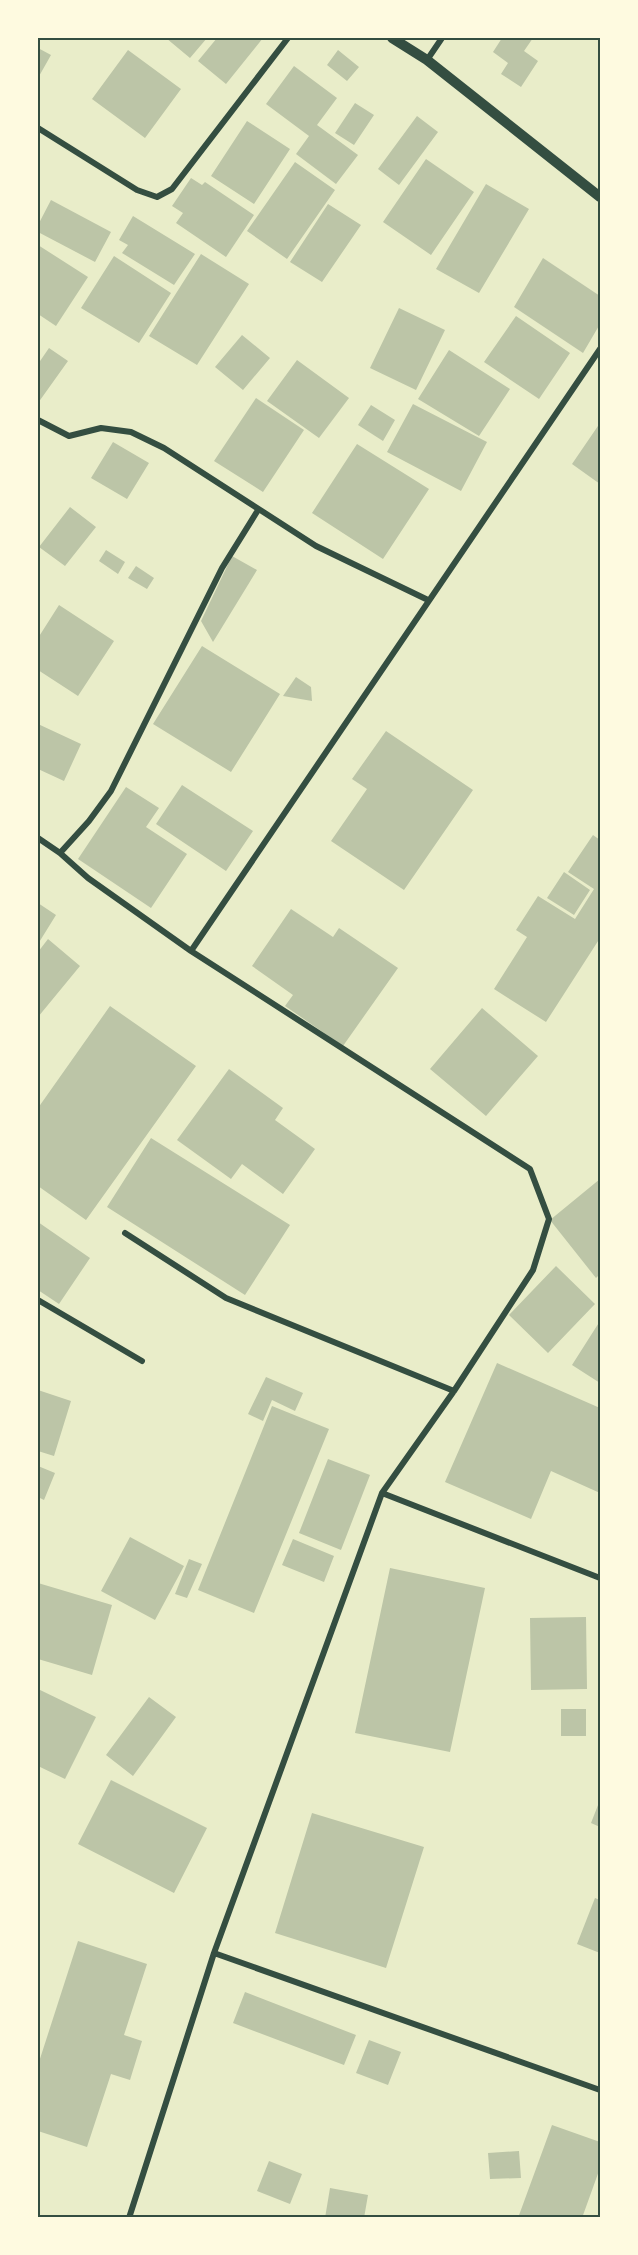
<svg xmlns="http://www.w3.org/2000/svg" width="638" height="2255" font-family="'Titillium Web',sans-serif">
  <style>
    .building { fill: #bcc5a7 }
    .lines { fill: none; stroke-linecap: round; stroke-linejoin: round }
    .minor { stroke: #344e41; stroke-width: 6 }
    .tertiary { stroke: #344e41; stroke-width: 10 }
    .neatline { fill: none; stroke: #344e41; stroke-width: 2 }
  </style>
  <rect width="100%" height="100%" fill="#e9edc9"/>
  <!-- building -->
  <path class="building" d="M166 38H207L190 58Z
    M217 38H263L226 84 198 61Z
    M502 38H533L524 51 538 61 521 87 501 74 508 63 493 52Z
    M38 48 51 55 38 78Z
    M128 50 181 89 145 138 92 99Z
    M338 50 359 67 347 81 327 65Z
    M294 66 337 98 317 125 358 155 336 184 296 154 309 136 266 104Z
    M355 103 374 115 354 145 335 133Z
    M417 116 438 132 399 185 378 169Z
    M247 121 290 149 254 204 211 176Z
    M426 159 474 192 431 255 383 222Z
    M295 162 335 190 287 259 247 231Z
    M191 178 202 185 205 182 254 215 226 257 176 223 183 213 172 206Z
    M486 184 529 209 479 293 436 269Z
    M51 200 111 232 95 262 38 232V225Z
    M328 204 361 225 322 282 290 262Z
    M133 216 195 254 174 285 122 253 128 245 119 240Z
    M38 245 88 277 56 326 38 314Z
    M201 254 249 284 197 365 149 336Z
    M114 256 171 293 139 343 81 308Z
    M543 258 600 296V324L583 353 514 307Z
    M399 308 445 330 416 390 370 368Z
    M516 316 570 353 539 399 484 362Z
    M242 335 270 358 243 390 215 367Z
    M49 348 68 361 38 403V364Z
    M449 350 510 389 479 436 418 399Z
    M297 360 349 398 319 438 267 401Z
    M256 398 304 430 263 492 214 461Z
    M413 404 487 442 461 491 387 452Z
    M371 405 395 420 383 441 358 425Z
    M600 423V484L572 464Z
    M113 442 149 463 127 499 91 478Z
    M357 444 429 489 383 559 312 513Z
    M70 507 96 527 65 566 39 547Z
    M106 550 125 562 118 574 99 561Z
    M232 556 257 570 213 642 201 621Z
    M136 566 154 578 147 589 128 578Z
    M59 605 114 641 78 696 38 670V638Z
    M202 646 280 694 231 772 153 724Z
    M296 677 311 687 312 701 283 696Z
    M38 724 81 744 64 781 38 769Z
    M386 731 473 790 404 890 331 841 367 789 352 779Z
    M182 785 253 831 226 871 156 824Z
    M126 787 159 808 146 827 187 854 151 908 78 859Z
    M593 835 600 840V938L546 1022 494 989 527 937 516 930 538 896 575 919 594 889 568 872Z
    M564 872 590 890 574 915 547 898Z
    M38 903 56 915 38 944Z
    M291 909 333 937 339 928 398 968 343 1046 285 1006 293 995 252 966Z
    M48 939 80 966 38 1017V952Z
    M110 1006 196 1066 86 1220 38 1186V1108Z
    M482 1008 538 1056 486 1116 430 1069Z
    M229 1069 283 1108 275 1120 315 1149 283 1194 242 1164 231 1179 177 1140Z
    M151 1138 290 1225 245 1295 107 1207Z
    M600 1179V1274L596 1278 550 1220Z
    M38 1222 90 1258 59 1304 38 1290Z
    M556 1266 595 1304 548 1353 509 1315Z
    M600 1321V1383L572 1365Z
    M497 1363 600 1408V1493L551 1471 531 1519 445 1482Z
    M266 1377 303 1393 295 1411 272 1400 263 1421 248 1414Z
    M38 1390 71 1401 54 1456 38 1451Z
    M272 1406 329 1429 254 1613 198 1590Z
    M328 1459 370 1475 341 1550 299 1533Z
    M38 1466 55 1473 44 1500 38 1497Z
    M130 1537 184 1566 155 1620 101 1591Z
    M293 1539 334 1556 324 1582 282 1565Z
    M189 1559 202 1564 187 1598 175 1594Z
    M390 1568 485 1588 450 1752 355 1733Z
    M38 1583 112 1605 92 1675 38 1659Z
    M586 1617 587 1689 531 1690 530 1618Z
    M38 1689 96 1717 65 1779 38 1766Z
    M149 1697 176 1717 133 1776 106 1755Z
    M561 1709H586V1736H561Z
    M111 1780 207 1828 174 1893 78 1844Z
    M600 1800V1827L591 1823Z
    M312 1813 424 1847 386 1968 275 1933Z
    M595 1898 600 1900V1953L577 1944Z
    M78 1941 147 1964 124 2035 142 2041 130 2080 111 2074 87 2147 38 2131V2065Z
    M245 1992 356 2035 344 2065 233 2023Z
    M369 2040 401 2052 388 2085 356 2073Z
    M552 2125 600 2142V2168L582 2218H518Z
    M519 2151 521 2178 490 2179 488 2153Z
    M269 2161 302 2174 290 2204 257 2191Z
    M330 2188 368 2195 364 2218H325Z"/>
  <g class="lines">
    <!-- minor -->
    <path class="minor" d="M427 60 442 38
      M38 128 137 190 157 197 172 189 288 38
      M38 420 69 436 101 428 131 432 164 448 316 546 428 600
      M38 838 60 853 88 878 191 951
      M60 853 89 821 111 791 222 568 258 510
      M125 1233 226 1298 454 1391
      M38 1300 142 1361
      M382 1493 600 1578
      M214 1953 600 2090
      M129 2218 214 1953 382 1493 454 1391 533 1270 549 1219 530 1169 191 951 600 349"/>
    <!-- tertiary -->
    <path class="tertiary" d="M392 38 427 60 600 197"/>
  </g>
  <!-- border -->
  <rect width="638" height="2255" fill="none" stroke="#fefae0" stroke-width="78"/>
  <rect x="39" y="39" width="560" height="2177" class="neatline"/>
</svg>
